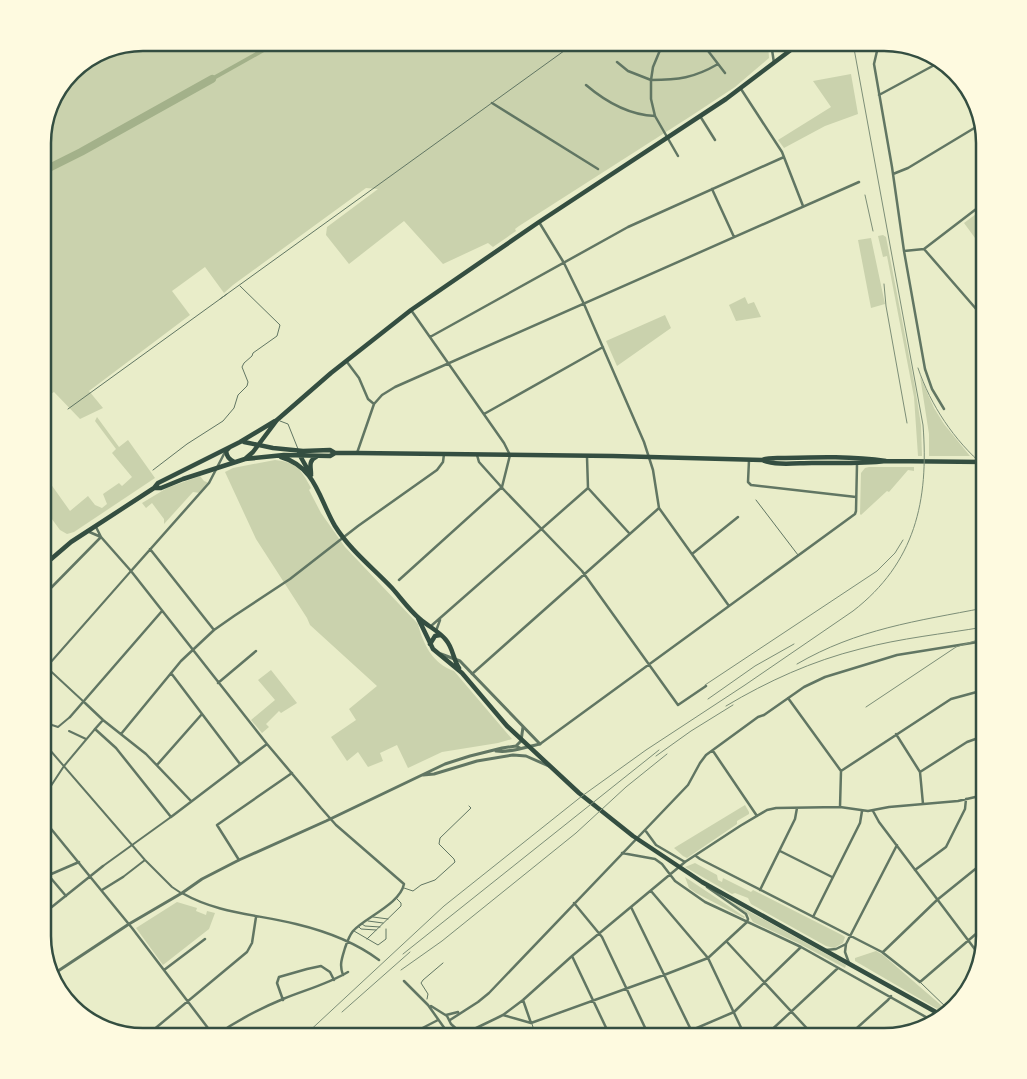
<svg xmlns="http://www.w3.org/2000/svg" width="1027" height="1079" font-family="Bitter,serif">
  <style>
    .green { fill: #cad2ad }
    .water { fill: #a3b18a }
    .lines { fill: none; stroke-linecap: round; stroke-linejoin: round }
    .river { stroke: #a3b18a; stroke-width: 8 }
    .service { stroke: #617663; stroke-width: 1 }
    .pedestrian { stroke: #617663; stroke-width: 2 }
    .minor { stroke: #617663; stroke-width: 2.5 }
    .tertiary { stroke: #617663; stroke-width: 3 }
    .primary { stroke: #344e41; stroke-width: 4.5 }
    .rail { stroke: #7c8e77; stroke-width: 1 }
    .rim { fill: none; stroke: #344e41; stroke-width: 2.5 }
  </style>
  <rect width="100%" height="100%" fill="#e9edc9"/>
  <!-- green -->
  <path class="green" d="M144 43H768L769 58 735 87 691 116 519 226 515 229 516 231 493 247 488 243 443 264 404 221 349 264 326 235 327 227 378 189 366 188 233 285 224 293 205 267 172 291 190 315 89 391 103 408 80 419 54 392 43 399V137L53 99 77 68 105 50Z
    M851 74 858 114 825 126 784 148 778 140 831 107 813 81Z
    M984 208V236L975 238 964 223Z
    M883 235 886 237 915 387 921 425 922 456H918L914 397 887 256 883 257 878 236Z
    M871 238 885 304 871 308 858 240Z
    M745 297 748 304 754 302 761 317 736 321 729 305Z
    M665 315 671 328 617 366 606 341Z
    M920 376 934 408 944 424 970 456H929V434Z
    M97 417 119 447 128 440 155 478 74 532 67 534 60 530 43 507V473L70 511 88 496 95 505 102 508 107 504 103 494 119 483 122 486 132 477 112 453 116 449 95 421Z
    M275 460C296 462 301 469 311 488L309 490 321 513 345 547 418 624C423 644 433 664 454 671L512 739 498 743 442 752 408 768 397 745 380 753 383 761 368 767 358 752 347 761 331 737 356 720 349 709 377 686 310 625 307 618 256 539 225 472 233 468Z
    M869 467H914V471L908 470 889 492 887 491 861 515 860 514 861 473 865 468Z
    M200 476 204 481 209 483 200 493 193 492 164 524V519L152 503 146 508 142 503 167 488Z
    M271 670 297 703 281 713 279 711 266 724 269 727 262 733 251 720 275 700 258 680Z
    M745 805 749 812V814L737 821V824L687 858 683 856 674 848Z
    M695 863 717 875 718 880 722 882 723 878 751 892 753 890 842 935 845 937 843 943 834 948 826 946 751 904 748 898 735 893 732 894 685 867Z
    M685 877 745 917 744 918 696 893 689 888Z
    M723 897 846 965 845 968 798 943 753 922 748 914Z
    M177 902 197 908 196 911 206 915 207 911 215 913 209 929 163 965 136 928Z
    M876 951 883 955 949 1012 946 1014 855 961V958Z"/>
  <!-- water -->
  <path class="water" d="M272 43H280L200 88 206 80Z"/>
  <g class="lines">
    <!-- river -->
    <path class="river" d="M43 171 81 152 212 79"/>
    <!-- service -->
    <path class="service" d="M220 299 575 43
      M68 409 227 294
      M280 421 288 424 298 449
      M153 470 187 444 223 421 234 408 238 395 247 386 248 382 242 367 244 363 252 356 253 353 277 336 280 325 240 286
      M756 500 798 555
      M404 888 413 891 421 885 435 880 455 862 454 859 439 844 440 838 471 808 469 806
      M373 917 388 919
      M368 921 383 923
      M362 924 365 926 380 927
      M359 927 361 929 376 930
      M354 931 378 945 386 939V929
      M367 939 401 906V903L396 898
      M921 983 950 1011
      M427 999 428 994 421 983 423 980 443 963
      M532 1024 536 1036"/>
    <!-- pedestrian -->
    <path class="pedestrian" d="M43 664 84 702
      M43 671 131 571
      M43 716 52 725 58 727 70 717
      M69 731 86 739
      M43 735 52 725
      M43 742 145 860 172 887 181 893
      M43 798 64 766 95 729
      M103 866 171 817
      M123 877 145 860"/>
    <!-- minor -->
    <path class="minor" d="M663 43 653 67 651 80C678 80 694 78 718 64
      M702 43 725 73
      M771 43 774 63
      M884 43 877 51 874 64 892 167 904 251 925 369 932 389 944 409
      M617 62 628 71 651 80V99L655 116
      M946 66 981 125
      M586 85C606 102 628 115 655 116L678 156
      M741 89 782 152 803 206
      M879 95 940 62
      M492 103 598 169
      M700 116 715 140
      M893 174 908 168 981 124
      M712 189 734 237
      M539 222 564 263 584 304 644 442 653 470 659 508 729 606
      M924 249 984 318
      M904 251 924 249 984 203
      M430 337 628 227 784 157
      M347 362 359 378 368 399 374 404
      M484 414 603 347
      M357 453 374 404 382 395 395 387 859 182
      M477 455 479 462 505 491 582 571 678 705 706 686
      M587 457 588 488 629 533
      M749 460 748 482 751 485 856 497
      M96 527 101 537 131 571 267 744 321 808 336 825 404 884C400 904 366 917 353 931 349 936 347 942 345 948 342 958 339 965 343 975
      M87 531 101 537
      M150 549 214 630
      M692 554 738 517
      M131 571 209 483 225 452
      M399 580 502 487 510 455 504 443 411 310
      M43 596 101 537
      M431 626 588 488
      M436 631 440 620
      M171 673 240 764
      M472 674 659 508
      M218 683 256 651
      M788 698 841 771 840 807
      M84 702 103 720 146 754 191 801
      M70 717 162 611
      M103 720 95 729 116 748 171 817 267 744
      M121 734 181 661 214 630 234 616 290 579 358 526 437 470 443 462 444 454
      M896 734 920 772 923 804
      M540 744 855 514 856 511 857 464
      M713 751 757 816
      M157 765 202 714
      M841 771 951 699 984 690
      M920 772 967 742 984 736
      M873 811 879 822 980 956
      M43 819 132 928 214 1036
      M645 830 656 845 685 862
      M780 851 832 877
      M622 853 655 859 662 864 675 881 705 902 801 947 933 1021
      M696 856 700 859 882 952 920 982 984 927
      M239 860 217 825 292 773
      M915 870 946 847 965 809 966 799
      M49 876 66 896
      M43 880 49 875 79 862
      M707 887 746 914 748 919 747 922
      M102 890 123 877
      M760 890 795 819 797 808
      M651 891 708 958 745 1036
      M182 893C219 914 256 914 296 924 325 931 355 942 379 960
      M574 903 602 937 649 1036
      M631 907 694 1036
      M43 914 103 866
      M813 917 860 823 862 811
      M727 942 814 1036
      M826 950 836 949 846 944
      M883 952 937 900 984 862
      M572 956 610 1036
      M849 963 845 952 846 944 897 845
      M49 970C61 981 74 996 80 1012
      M164 970 205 939
      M404 981 428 1005 450 1036
      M283 1000 277 983 279 977 307 969 321 966 330 972 334 980
      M523 1000 531 1023
      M431 1006 447 1016 451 1024 461 1033 462 1036
      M446 1015 458 1012
      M503 1015 531 1023 664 975 708 958 747 922
      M450 1020 478 1002 489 993 688 785 700 763 706 755 758 717 764 715 804 687 825 677 897 655 984 641
      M919 1029 930 1018
      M461 1033 471 1031
      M146 1036 247 952 252 943 256 917
      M215 1036C236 1021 259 1009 283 999 305 990 328 984 348 972
      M407 1036 438 1020
      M464 1036 472 1030 503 1015 523 1000 572 956 685 862 740 826 767 810 776 808 840 807 868 811 889 807 958 801 984 795
      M678 1036 734 1012 801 947
      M765 1036 838 968
      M848 1036 888 1000 891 996"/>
    <!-- tertiary -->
    <path class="tertiary" d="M441 654 460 661 540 744
      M516 746 521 741 523 727
      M496 751C511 753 525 747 540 744
      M423 775 434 774 477 761 513 755 526 756 551 767
      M52 975 129 924 182 893 202 879 239 860 326 821 445 764 470 756 502 748 516 746 520 748"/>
    <!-- primary -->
    <path class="primary" d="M244 442 273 448 303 451 330 450 335 453
      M229 448 226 451C227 457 229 459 234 462
      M299 454 311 475
      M281 457C316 467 319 499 335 526 350 550 373 568 392 588 401 598 409 610 420 619 429 627 439 631 446 640 453 648 453 659 459 668
      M245 459 253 452 277 420 331 373 411 310 539 222 726 99 800 43
      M762 460C769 457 777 458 785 458 818 457 853 456 886 461L984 462
      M311 474C311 467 308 461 316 457
      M154 488H161L183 479 245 459 284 455 330 456 335 453H357L613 456 762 460C777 466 796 463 812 463 836 463 861 464 886 461
      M43 566 71 542 154 488 158 483 240 442 275 421
      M418 618 433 649 462 673 507 726 579 793 633 836 702 882 943 1016
      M430 644 435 636 440 635"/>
    <!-- rail -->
    <path class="rail" d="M865 195 873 231
      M884 284 886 306 907 423
      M918 368C931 406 954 440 984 466
      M797 664C857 629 917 621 984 608
      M705 685 877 571 895 553 903 540
      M708 699 755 666 794 644
      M726 706C768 681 812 661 860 649 901 638 943 634 984 627
      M866 707 956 647 984 638
      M656 756 691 731 733 705
      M403 954 659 750
      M401 970 442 941 576 833 626 787 667 754
      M342 1012 410 952
      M304 1036 444 906 582 796 646 750 745 685 853 611C915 563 929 501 923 425L853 43"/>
  </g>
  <!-- crop -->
  <path d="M0 0H1027V1079H0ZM143 51H884A92 92 0 0 1 976 143V936A92 92 0 0 1 884 1028H143A92 92 0 0 1 51 936V143A92 92 0 0 1 143 51Z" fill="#fefae0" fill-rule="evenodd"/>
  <path class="rim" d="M143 51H884A92 92 0 0 1 976 143V936A92 92 0 0 1 884 1028H143A92 92 0 0 1 51 936V143A92 92 0 0 1 143 51Z"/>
</svg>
